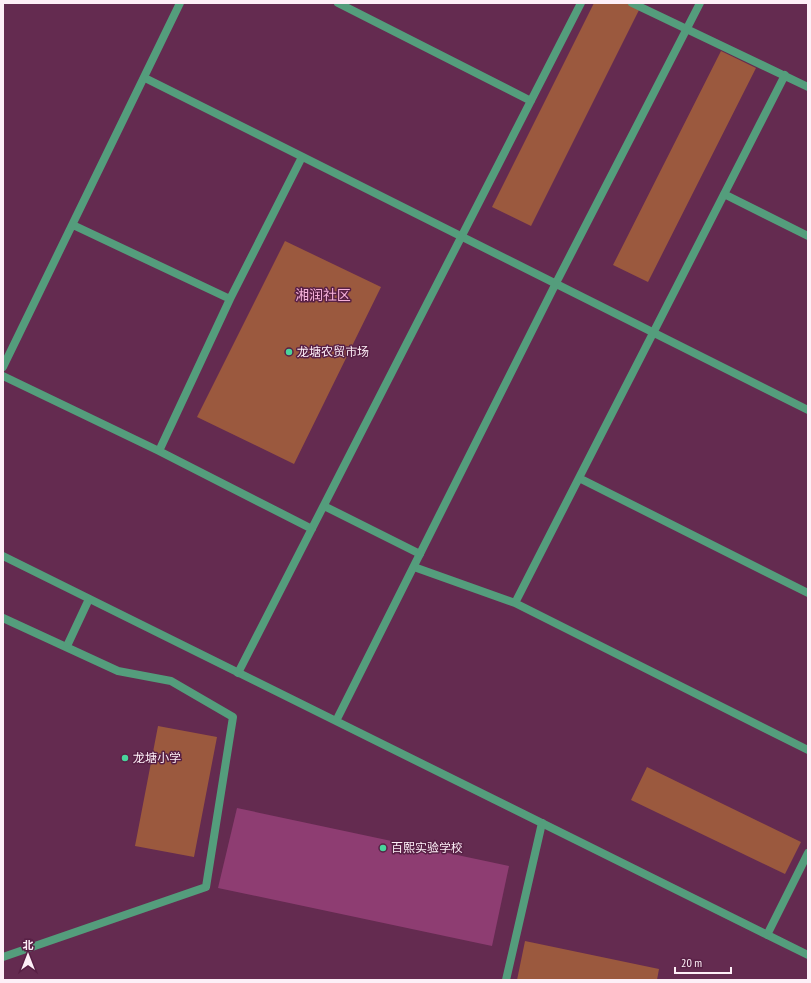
<svg xmlns="http://www.w3.org/2000/svg" width="811" height="983" font-family="'PT Sans Narrow','Noto Sans SC',sans-serif">
  <style>
    .green { fill: #8e3d72 }
    .building { fill: #9b593e }
    .lines { fill: none; stroke-linecap: round; stroke-linejoin: round }
    .lane { stroke: #549d7c; stroke-width: 8 }
    .street { stroke: #549d7c; stroke-width: 8 }
    .poi-dot { fill: #49d49c; stroke: #582045; stroke-width: 1.5 }
    .labels { text-anchor: middle; stroke-width: 3; stroke-linejoin: round; paint-order: stroke }
    .poi-label { font-size: 12px; fill: #fdeff7; stroke: #582045; text-anchor: start }
    .quarter-label { font-size: 14px; fill: #f6b1da; stroke: #582045 }
  </style>
  <rect width="100%" height="100%" fill="#642b50"/>
  <!-- green -->
  <path class="green" d="M237 808 509 866 492 946 218 888Z"/>
  <!-- building -->
  <path class="building" d="M594 3H635L641 6 531 226 492 207Z
    M721 51 756 68 648 282 613 265Z
    M285 241 381 287 294 464 197 417Z
    M158 726 217 737 194 857 135 846Z
    M647 767 801 842 785 874 631 800Z
    M525 941 659 969 657 980H517Z"/>
  <g class="lines">
    <!-- lane -->
    <path class="lane" d="M338 3 531 101
      M632 3 808 87
      M724 194 808 236
      M73 225 230 299
      M3 367 180 3
      M3 376 159 451 312 529
      M159 451 230 299 302 157
      M579 478 808 593
      M324 506 420 554
      M414 567 515 603 808 750
      M515 603 785 75
      M3 618 118 671 171 681 233 717 206 887 3 957
      M67 646 89 599
      M238 673 581 3
      M506 980 542 823"/>
    <!-- street -->
    <path class="street" d="M145 78 808 410
      M3 556 808 955
      M336 721 556 283 700 3
      M767 935 808 853"/>
  </g>
  <!-- markers -->
  <g class="poi-dot">
    <circle cx="289" cy="352" r="4"/>
    <circle cx="125" cy="758" r="4"/>
    <circle cx="383" cy="848" r="4"/>
  </g>
  <g class="labels">
    <!-- poi labels -->
    <g class="poi-label">
      <text x="297" y="356">龙塘农贸市场</text>
      <text x="133" y="762">龙塘小学</text>
      <text x="391" y="852">百熙实验学校</text>
    </g>
    <!-- quarter labels -->
    <g class="quarter-label">
      <text x="323" y="300">湘润社区</text>
    </g>
  </g>
  <!-- border -->
  <rect width="811" height="983" fill="none" stroke="#fdeff7" stroke-width="8"/>
  <!-- north arrow -->
  <g transform="translate(28 955)" stroke="#582045" stroke-width="3" paint-order="stroke">
  <path d="M0-3L7 15L0 10L-7 15Z" fill="#fdeff7"/>
  <text y="-6" font-size="11" font-weight="bold" text-anchor="middle" fill="#fdeff7">北</text>
  </g>
  <!-- scale -->
  <path d="M675 967v6h56v-6" fill="none" stroke="#fdeff7" stroke-width="2"/>
  <text x="681" y="967" font-size="12" fill="#fdeff7" stroke="#582045" stroke-width="3" paint-order="stroke">20 m</text>
</svg>
